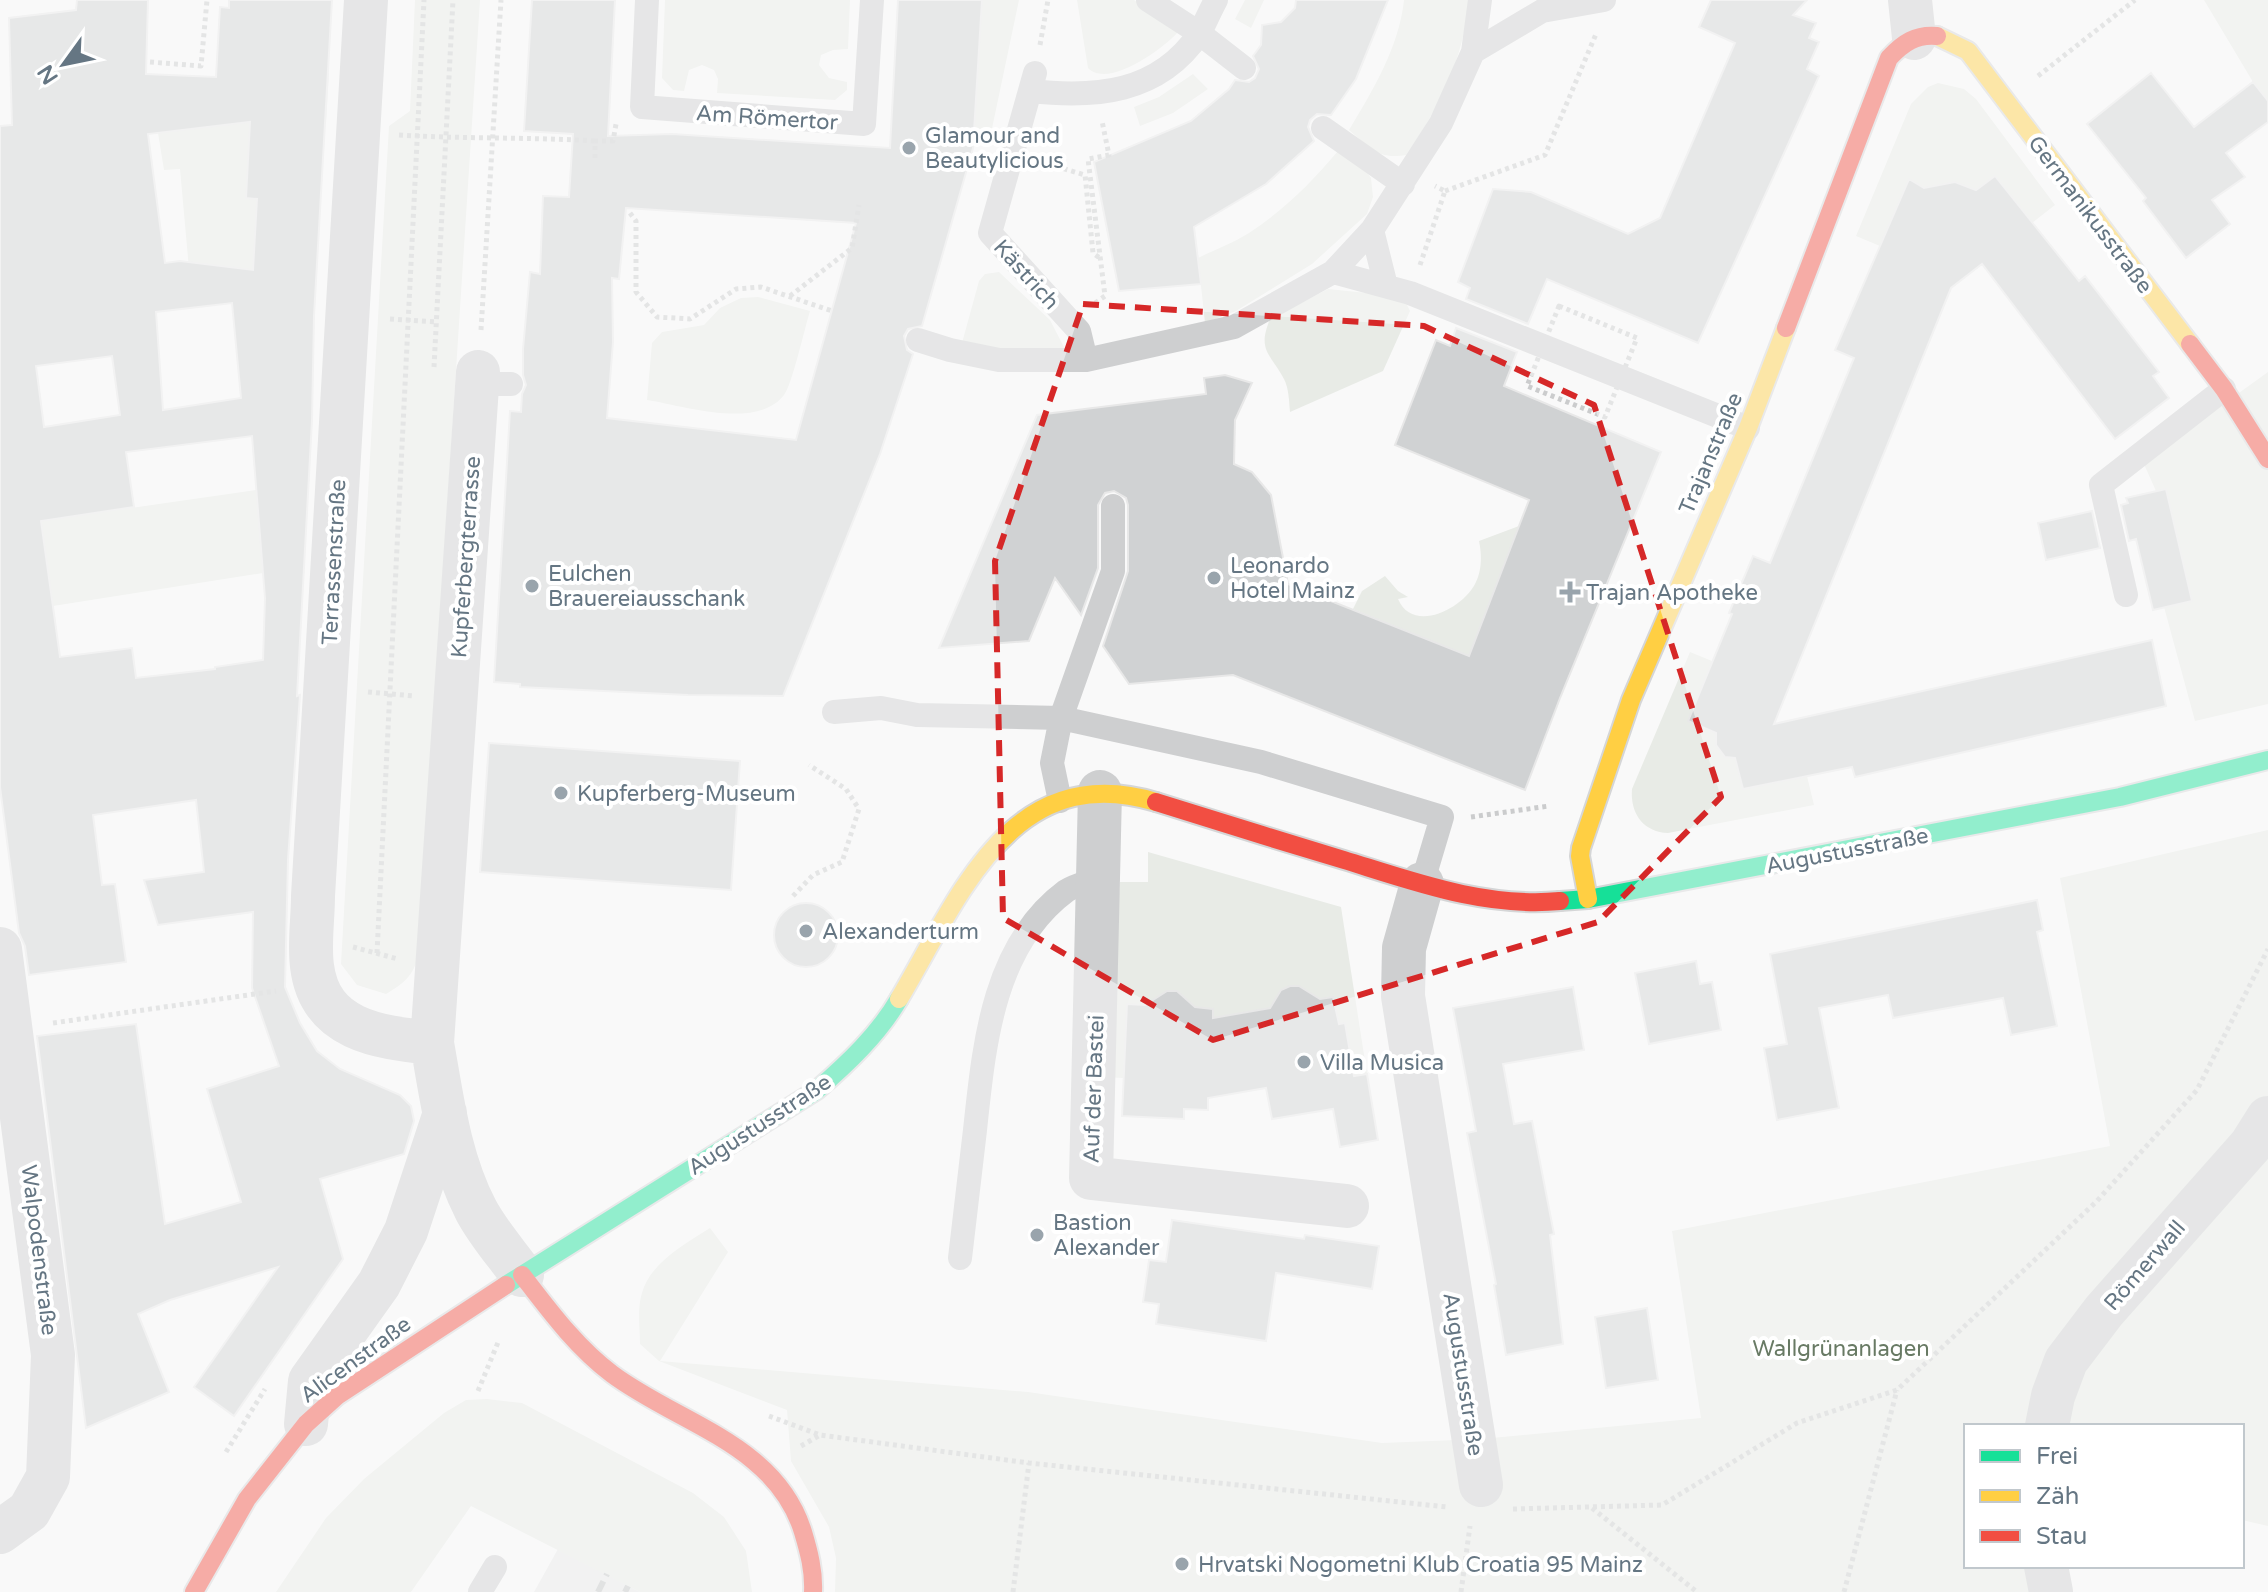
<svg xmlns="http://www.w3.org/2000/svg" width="2268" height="1592" font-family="'Varela Round',sans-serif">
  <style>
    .built { fill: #e8e9e9 }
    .green { fill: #e8ebe6 }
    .building { fill: #d0d2d3; stroke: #e8e8e8; stroke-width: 2; fill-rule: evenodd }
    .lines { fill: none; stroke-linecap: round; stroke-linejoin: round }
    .fast-casing { stroke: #d5d6d7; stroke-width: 22 }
    .slow-casing { stroke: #d5d6d7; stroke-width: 22 }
    .jam-casing { stroke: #d5d6d7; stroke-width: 22 }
    .path { stroke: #cbcccd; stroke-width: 5; stroke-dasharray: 4 4; stroke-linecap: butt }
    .lane { stroke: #cecfd0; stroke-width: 24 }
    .street { stroke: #cecfd0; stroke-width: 44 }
    .fast { stroke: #16e098; stroke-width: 18 }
    .slow { stroke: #ffcf43; stroke-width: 18 }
    .jam { stroke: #f24e42; stroke-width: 18 }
    .rail { stroke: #c3c5c6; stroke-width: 6; stroke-dasharray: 12 6; stroke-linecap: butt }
    .marked { fill: none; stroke: #d62828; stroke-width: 6; stroke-dasharray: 16 10; stroke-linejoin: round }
    .poi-dot { fill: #99a4ac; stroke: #fff; stroke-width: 3 }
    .labels { text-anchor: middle; stroke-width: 8; stroke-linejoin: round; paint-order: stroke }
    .street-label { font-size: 22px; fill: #657683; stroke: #fff }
    .poi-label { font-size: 22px; fill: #657683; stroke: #fff; text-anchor: start }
    .park-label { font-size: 22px; fill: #687a64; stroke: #fff }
  </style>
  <rect width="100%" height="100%" fill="#f9f9f9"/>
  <!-- built -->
  <path class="built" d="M558 1549 580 1560 640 1592H534Z"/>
  <!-- green -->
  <path class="green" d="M415 0H480L418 957C413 976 403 984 386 994L357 985 341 964 389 126 410 111Z
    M665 0H850L848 49 833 50 821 55 819 65 829 78 847 82V90L835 100 717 93 718 79 714 70 702 65 689 70 684 91 673 90 662 78Z
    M982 0H1019L990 138H974Z
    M1077 0H1134L1178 32C1163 49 1108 89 1088 68Z
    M1245 0H1264L1251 28 1235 19Z
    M1404 0H1469C1463 61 1440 106 1406 155 1378 160 1369 147 1349 130 1373 90 1399 47 1404 0Z
    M2204 0H2268V101L2253 82Z
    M329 73 326 123 250 120 246 198 257 199 253 270 218 266 189 269 180 169 164 170 158 133 194 129 193 119 252 90Z
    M1193 74 1208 89 1173 113 1140 126 1134 107 1159 97Z
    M1938 83 1964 89 1976 99 2055 205 2032 223 1995 176 1971 194C1959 178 1947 180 1934 193L1909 179 1880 246 1856 236 1911 104 1928 87Z
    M1338 151 1366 171 1371 178 1373 197 1367 214 1312 264 1236 311 1205 323 1198 258C1214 250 1233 243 1249 233 1283 211 1312 182 1338 151Z
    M999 272 1050 320 1066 351 1030 353 962 343 979 281 985 274Z
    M1328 289 1367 293 1406 303 1410 311 1383 371 1290 412C1289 401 1289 389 1284 379 1270 353 1257 351 1270 319Z
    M758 297 810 311C805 327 792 385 784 395 757 430 685 406 647 400L652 343 662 332 704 325 720 308 741 298Z
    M2268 372V704L2195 721 2164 607 2192 600 2166 489 2156 491 2143 462Z
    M256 490 263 573 53 606 41 521Z
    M1519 526 1469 656 1353 609 1362 591 1385 576 1398 591 1408 597 1398 599C1413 634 1462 609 1475 584 1482 571 1482 555 1479 541Z
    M1690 652 1712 661 1688 721 1717 733 1716 745 1725 757 1735 758 1743 789 1807 776 1814 805 1668 833C1643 832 1630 813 1632 789Z
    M2268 830V1526L2242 1520V1426H1966V1566H2029L2036 1592H835L836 1558 829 1527 791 1461 787 1410 659 1361 640 1344C640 1328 637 1308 642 1293 650 1263 685 1244 710 1228L728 1252 660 1361 1028 1392 1382 1443 1481 1439 1701 1418 1672 1231 2110 1146 2060 878Z
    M1148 852 1341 907 1367 1074 1354 1076 1345 1024H1338L1333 997 1312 1000C1305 986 1296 983 1281 990L1276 1007 1253 1011 1260 1052 1210 1072 1213 1009 1187 1007 1177 992C1164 991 1159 994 1155 1006L1127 1004 1123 1078 1104 1077 1120 882H1148Z
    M487 1399 522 1403 693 1493 724 1517 746 1551 752 1592H640L471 1506 411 1592H276L326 1518 364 1479 444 1413 466 1400Z"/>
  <!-- building -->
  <path class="building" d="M77 0H148L146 74 216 77 220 7 229 8V0H332L314 316 312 420 297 696 300 695 288 859 285 987 300 1023 317 1051 340 1069 400 1095 411 1106 414 1121 404 1154 320 1179 343 1259 234 1416 194 1387 278 1267 170 1300 138 1314 169 1392 86 1428 37 1036 136 1024 165 1224 241 1202 207 1089 279 1066 252 988 253 912 158 925 144 880 204 872 196 800 93 815 102 885 115 884 126 962 29 975 25 946 19 933 0 787V126L12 125 9 18 76 10ZM250 122 246 198 257 199 253 270 180 261 165 263 148 134ZM232 303 241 398 163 410 156 312ZM112 356 120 415 44 427 36 366ZM252 436 265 598 263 660 215 667V669L136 678 132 648 60 657 41 521 134 507 126 452Z
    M532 0H615L608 136 672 134 890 148 898 0H982L973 148 922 326 908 329 904 336 907 350 913 354 880 454 783 696 688 695 520 687V684L494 682 510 411 521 412 522 394 526 385 523 375V349L530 272 540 274 543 196 569 197 573 134 524 131ZM626 208 856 223 796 440 607 418 613 342 612 278 619 279Z
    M1296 0H1388L1356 79 1331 115 1317 114 1310 120 1308 127 1314 141 1266 184 1194 227 1201 284 1119 291 1094 162 1191 121 1229 89 1235 80 1249 82 1255 78 1259 69 1253 56 1261 45 1262 25 1281 22 1295 8Z
    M1711 0H1807L1793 15 1816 23 1809 38 1819 42 1807 69 1819 76 1698 343 1547 279 1528 324 1466 299 1470 288 1458 282 1493 189 1531 192 1628 234 1660 218 1735 43 1699 27Z
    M2151 73 2194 127 2253 82 2268 101V122L2226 153 2245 177 2212 200 2230 224 2186 258 2143 201 2146 198 2087 124Z
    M1995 176 2079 281 2085 276 2159 372 2153 376 2169 398 2115 439 1982 264 1951 288 1774 724 2152 640 2166 706 1855 777 1852 767 1743 789 1735 758 1725 757 1716 745V733L1688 721 1732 614 1729 613 1753 556 1770 563 1854 358 1835 350 1909 179 1924 188 1955 182 1976 190Z
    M1456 328 1517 352 1504 386 1661 452 1560 698 1525 790 1233 675 1129 684 1103 646 1128 571V505L1126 498 1114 491 1105 493 1098 505V568L1081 615 1055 578 1029 641 939 648 1037 415 1206 394 1204 378 1225 375 1252 383 1235 420 1234 464 1252 472 1271 495 1288 584 1469 656 1529 500 1395 445 1436 340 1450 346Z
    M2166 489 2192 601 2153 610 2136 539 2129 541 2121 505 2128 503 2126 498Z
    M2092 511 2100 548 2046 560 2038 523Z
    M489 743 740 761 731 890 480 872Z
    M2037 900 2043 930 2037 932 2057 1026 2011 1035 2003 998 1893 1018 1888 995 1819 1008 1839 1108 1777 1120 1764 1048 1787 1044 1770 954Z
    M774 935a32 32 0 1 1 64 0a32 32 0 1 1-64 0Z
    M1696 961 1700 984 1712 982 1721 1030 1649 1044 1635 973Z
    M1290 986H1299L1320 999 1333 997 1339 1024 1345 1023 1354 1076 1367 1074 1378 1140 1340 1147 1333 1109 1272 1119 1266 1088 1208 1098V1110L1184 1109V1119L1122 1116 1127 1004 1145 1005 1167 991H1177L1195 1007 1213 1009V1018L1270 1008 1281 990Z
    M1573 987 1584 1050 1503 1064 1514 1124 1532 1121 1554 1234 1550 1235 1563 1344 1506 1355 1494 1285 1496 1284 1467 1133 1476 1131 1453 1008Z
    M1172 1220 1304 1239 1305 1235 1379 1246 1372 1289 1276 1273 1266 1341 1156 1324 1159 1304 1143 1302 1149 1260 1166 1262Z
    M1647 1308 1658 1380 1606 1388 1595 1317Z"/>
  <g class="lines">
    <defs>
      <path id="fast" d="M1560 901 1588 899 2120 797 2268 760
        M506 1285 817 1090C847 1064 879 1034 899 999"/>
      <path id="slow" d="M1937 36 1968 51 2190 344
        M1588 899 1580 856 1581 848 1631 700 1748 428 1786 328
        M899 999C959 898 1011 758 1156 802"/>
      <path id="jam" d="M1786 328 1889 58C1903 43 1916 34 1937 36
        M2190 344 2224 389 2268 459
        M1156 802C1219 822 1281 841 1344 860 1415 882 1485 908 1560 901
        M522 1275C549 1310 576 1347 612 1374 679 1424 776 1444 803 1532 809 1552 814 1571 813 1592
        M194 1592 247 1499 306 1424 337 1396 506 1285"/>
    </defs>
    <!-- fast casing -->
    <use href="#fast" class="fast-casing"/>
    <!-- slow casing -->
    <use href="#slow" class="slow-casing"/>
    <!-- jam casing -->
    <use href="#jam" class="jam-casing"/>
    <!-- path -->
    <path class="path" d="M1040 45 1048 0
      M150 62 201 66 207 0
      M2038 76 2135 0
      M399 135C465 139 530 137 595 141
      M968 143H983
      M595 158V141H613L616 124
      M1043 158 1048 164 1085 175 1093 253 1101 259
      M1445 191 1545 155 1596 34
      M630 213 636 221V292L657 317 690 319 736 289 761 287 832 311
      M1420 265 1445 191 1435 186
      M790 296 852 248 859 205
      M1095 303 1105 296 1088 159 1109 155 1102 121
      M1559 306 1637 338 1605 417 1527 386Z
      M390 319 436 322
      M481 330 501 0
      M434 367 453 0
      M368 692 415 696
      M1471 817 1549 806
      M793 896 813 875 842 862 859 809 846 789 809 765
      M353 947 398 959
      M377 953 424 0
      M53 1023 276 991
      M478 1391 499 1340
      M769 1416 820 1435 1029 1463 1447 1507
      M801 1446 820 1435
      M226 1452 265 1389
      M1592 1508 1697 1592
      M1513 1509 1662 1505 1797 1423 1897 1390 2096 1202 2197 1090 2268 949
      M1013 1592 1029 1463
      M1461 1592 1470 1526
      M1844 1592 1897 1390"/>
    <!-- lane -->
    <path class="lane" d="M647 0 642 107 864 124 872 0
      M1148 0 1199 33 1244 68
      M1473 52 1542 11 1604 0
      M1035 73 990 233 1079 331 1086 360
      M1030 91C1095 98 1158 94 1199 34 1205 23 1210 11 1216 0
      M1323 128 1403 184
      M1372 230 1386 286
      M1333 272 1410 293 1748 428
      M918 340 950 350 999 360H1086L1234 327 1333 272 1372 230 1441 123 1473 52 1480 0
      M477 384H511
      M2126 595 2101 485 2224 389
      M834 712 881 708 917 715 1061 718 1261 762 1442 817 1422 884
      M1060 801 1052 763 1061 718 1113 571V506
      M960 1258C965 1215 970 1173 975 1130 984 1047 992 946 1066 891 1075 885 1089 882 1100 878
      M480 1592 495 1567"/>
    <!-- street -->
    <path class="street" d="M366 0 313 896C313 919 309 943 312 966 320 1031 379 1037 432 1043
      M1910 0 1914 38
      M478 372 432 1043C442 1099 449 1158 476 1210 488 1233 507 1254 522 1275
      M1100 792 1091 1178 1347 1206
      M1422 884 1404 948 1403 996 1481 1485
      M0 949 53 1355 48 1477 29 1511 0 1532
      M306 1424 310 1381 379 1284 406 1231 445 1113
      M2047 1426 2053 1396 2066 1361 2104 1311 2251 1145 2268 1118
      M2046 1566 2051 1592"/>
    <!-- fast -->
    <use href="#fast" class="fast"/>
    <!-- slow -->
    <use href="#slow" class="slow"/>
    <!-- jam -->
    <use href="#jam" class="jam"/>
    <!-- rail -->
    <path class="rail" d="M598 1592 607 1574
      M625 1592 628 1586"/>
  </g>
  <!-- marked area -->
  <path d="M0 0H2268V1592H0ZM1083 304 1424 326 1594 405 1721 797 1598 922 1213 1040 1003 918 995 561Z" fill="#f9f9f9" fill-opacity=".55" fill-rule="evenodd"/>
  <path class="marked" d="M1083 304 1424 326 1594 405 1721 797 1598 922 1213 1040 1003 918 995 561Z"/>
  <!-- markers -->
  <g class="poi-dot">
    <circle cx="909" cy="148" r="8"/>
    <circle cx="1214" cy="578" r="8"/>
    <circle cx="532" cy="586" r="8"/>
    <path d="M1566 580h8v8h8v8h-8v8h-8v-8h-8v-8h8z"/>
    <circle cx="561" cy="793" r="8"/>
    <circle cx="806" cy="931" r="8"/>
    <circle cx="1304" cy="1062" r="8"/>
    <circle cx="1037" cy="1235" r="8"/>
    <circle cx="1182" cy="1564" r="8"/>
  </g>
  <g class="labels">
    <!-- street labels -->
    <g class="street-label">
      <text transform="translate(767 117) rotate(4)" y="8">Am Römertor</text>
      <text transform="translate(2091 214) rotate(53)" y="8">Germanikusstraße</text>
      <text transform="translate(1027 274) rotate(48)" y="8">Kästrich</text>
      <text transform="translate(1710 453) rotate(-67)" y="8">Trajanstraße</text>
      <text transform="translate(465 557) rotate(-86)" y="8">Kupferbergterrasse</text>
      <text transform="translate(333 562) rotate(-87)" y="8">Terrassenstraße</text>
      <text transform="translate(1847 850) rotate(-11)" y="8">Augustusstraße</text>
      <text transform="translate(1093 1089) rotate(-88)" y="8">Auf der Bastei</text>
      <text transform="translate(759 1124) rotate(-33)" y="8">Augustusstraße</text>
      <text transform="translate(40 1250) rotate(83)" y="8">Walpodenstraße</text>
      <text transform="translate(2144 1265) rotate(-49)" y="8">Römerwall</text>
      <text transform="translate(355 1359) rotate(-36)" y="8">Alicenstraße</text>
      <text transform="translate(1464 1374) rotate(81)" y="8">Augustusstraße</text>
    </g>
    <!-- poi labels -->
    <g class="poi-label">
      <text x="925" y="143">Glamour and<tspan x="925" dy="25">Beautylicious</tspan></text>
      <text x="1230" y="573">Leonardo<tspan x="1230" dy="25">Hotel Mainz</tspan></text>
      <text x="548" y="581">Eulchen<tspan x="548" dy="25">Brauereiausschank</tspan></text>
      <text x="1586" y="600">Trajan Apotheke</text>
      <text x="577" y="801">Kupferberg-Museum</text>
      <text x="822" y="939">Alexanderturm</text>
      <text x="1320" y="1070">Villa Musica</text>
      <text x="1053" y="1230">Bastion<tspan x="1053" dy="25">Alexander</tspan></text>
      <text x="1198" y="1572">Hrvatski Nogometni Klub Croatia 95 Mainz</text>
    </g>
    <!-- park labels -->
    <g class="park-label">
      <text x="1841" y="1356">Wallgrünanlagen</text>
    </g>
  </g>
  <!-- legend -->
  <rect x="1964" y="1424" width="280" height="144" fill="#ffffff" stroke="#c1c8cd" stroke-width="2"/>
  <rect x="1980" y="1450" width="40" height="12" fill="#16e098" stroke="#c1c8cd" stroke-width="2"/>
  <text x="2036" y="1464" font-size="24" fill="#657683">Frei</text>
  <rect x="1980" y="1490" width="40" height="12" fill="#ffcf43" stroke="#c1c8cd" stroke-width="2"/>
  <text x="2036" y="1504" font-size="24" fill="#657683">Zäh</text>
  <rect x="1980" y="1530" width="40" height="12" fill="#f24e42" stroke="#c1c8cd" stroke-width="2"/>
  <text x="2036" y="1544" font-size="24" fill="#657683">Stau</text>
  <!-- north arrow -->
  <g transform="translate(64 64) rotate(237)" stroke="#ffffff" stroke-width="6" paint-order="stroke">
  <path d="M0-6L14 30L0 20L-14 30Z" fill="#657683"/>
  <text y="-12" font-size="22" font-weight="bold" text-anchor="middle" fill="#657683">N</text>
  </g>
</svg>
